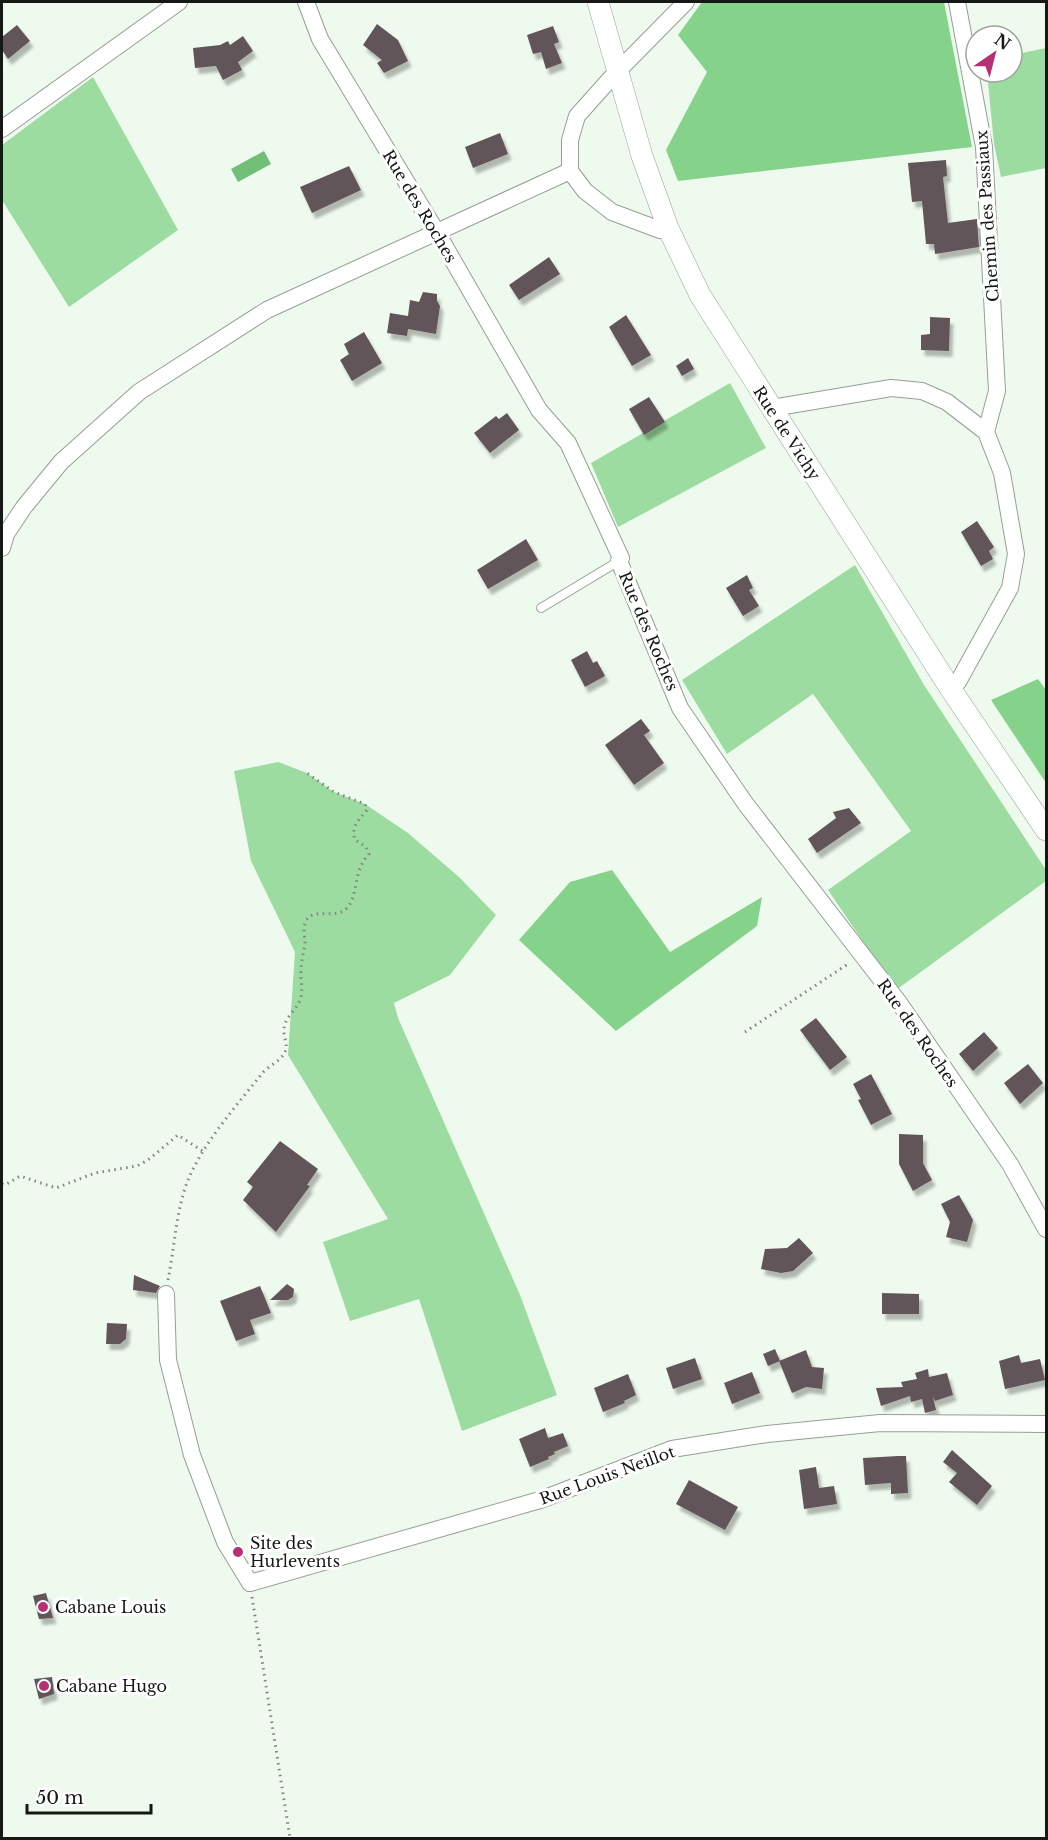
<svg xmlns="http://www.w3.org/2000/svg" width="1048" height="1840" font-family="'Libre Baskerville',serif">
  <style>
    .green { fill: #9ddca0 }
    .forest { fill: #85d38a }
    .water { fill: #72be77 }
    .building { fill: #62555a; filter: url(#shadow) }
    .lines { fill: none; stroke-linecap: round; stroke-linejoin: round }
    .service-casing { stroke: #959f95; stroke-width: 10 }
    .minor-casing { stroke: #959f95; stroke-width: 18 }
    .tertiary-casing { stroke: #959f95; stroke-width: 22 }
    .path { stroke: #7f867f; stroke-width: 3; stroke-dasharray: 1.5 4.5; stroke-linecap: butt }
    .service { stroke: #fff; stroke-width: 8 }
    .minor { stroke: #fff; stroke-width: 16 }
    .tertiary { stroke: #fff; stroke-width: 21 }
    .poi-dot { fill: #b63073; stroke: #fff; stroke-width: 2 }
    .labels { text-anchor: middle; stroke-width: 6; stroke-linejoin: round; paint-order: stroke }
    .street-label { font-size: 16px; fill: #151815; stroke: #fff }
    .poi-label { font-size: 16px; fill: #151815; stroke: #fff; text-anchor: start }
  </style>
  <defs>
    <filter id="shadow"><feDropShadow dx="3.5" dy="6" stdDeviation="1.5" flood-color="#0004"/></filter>
  </defs>
  <rect width="100%" height="100%" fill="#effaef"/>
  <!-- green -->
  <path class="green" d="M1046 48V168L1001 177 994 144 987 72H1012V55Z
    M93 77 178 230 69 307 2 200V145Z
    M730 383 766 448 618 527 591 463Z
    M855 565 924 685 1046 870V881L896 990 828 890 911 831 813 694 727 754 682 680Z
    M278 762 307 773 334 792 365 804 408 833 459 877 496 915 450 975 394 1003 398 1018 520 1295 557 1395 462 1431 419 1299 350 1321 323 1242 388 1219 288 1055 295 952 251 861 234 771Z"/>
  <!-- forest -->
  <path class="forest" d="M702 2H944L972 147 678 181 666 150 707 72 678 35Z
    M1038 679 1046 690V783L991 700Z
    M612 870 670 952 762 897 757 926 616 1031 519 940 570 882Z"/>
  <!-- water -->
  <path class="water" d="M264 151 271 164 238 182 231 169Z"/>
  <!-- building -->
  <path class="building" d="M377 24 398 40 408 61 384 73 377 63 382 60 363 45Z
    M17 25 30 41 8 59 2 50V37Z
    M553 26 559 42 554 44 562 63 546 69 541 52 533 54 527 35Z
    M243 36 253 51 238 62 242 70 223 80 216 66 195 68 193 48 220 45 228 41 230 45Z
    M500 133 508 154 473 168 465 147Z
    M946 160 947 176 943 177 948 223 977 219 979 247 935 254 934 244H926L922 201 912 202 908 163Z
    M349 166 361 190 312 213 300 187Z
    M549 257 560 274 519 300 509 285Z
    M423 292 437 294V301L440 306 436 334 408 329 407 336 387 333 390 313 408 316 410 300 419 302Z
    M626 315 651 355 632 366 609 327Z
    M930 317 950 318 949 351 921 350V335L930 334Z
    M364 332 382 363 352 381 340 360 349 354 344 344Z
    M688 358 694 369 682 376 676 366Z
    M649 397 665 422 644 435 629 409Z
    M507 413 519 430 490 453 474 433 496 416 499 419Z
    M977 521 994 547 989 551 993 559 981 566 961 532Z
    M526 539 538 560 488 589 477 570Z
    M747 575 753 588 749 590 759 606 743 616 726 588Z
    M587 651 593 663 597 661 605 676 585 687 571 660Z
    M641 719 650 731 644 735 664 763 634 785 605 745Z
    M849 808 861 823 817 853 808 839 836 818 833 812Z
    M816 1018 847 1057 830 1070 800 1030Z
    M984 1032 998 1048 973 1071 959 1054Z
    M1028 1064 1043 1083 1020 1104 1004 1083Z
    M871 1074 892 1114 871 1125 858 1100 861 1099 853 1084Z
    M899 1134 923 1135V1163L932 1180 913 1191 899 1164Z
    M280 1141 318 1169 307 1185 310 1186 276 1232 243 1200 253 1187 247 1182Z
    M959 1195 973 1220 967 1242 946 1237 950 1222 941 1204Z
    M799 1238 813 1253 793 1271 781 1273 761 1269 765 1249 787 1248Z
    M134 1275 160 1286 156 1293 133 1290Z
    M287 1284 294 1289 293 1297 288 1300H270Z
    M260 1286 271 1313 250 1320 255 1334 236 1341 220 1301Z
    M882 1293 919 1294V1314H882Z
    M107 1323 127 1324 126 1339 120 1344H106Z
    M775 1349 780 1361 768 1366 763 1354Z
    M806 1350 812 1367 824 1368 822 1389 806 1387 792 1393 779 1361Z
    M1019 1355 1021 1363 1040 1359 1045 1380 1005 1389 999 1361Z
    M695 1358 702 1379 673 1389 666 1368Z
    M928 1369 929 1377 947 1373 953 1395 935 1401 933 1397 936 1410 925 1413 922 1399 911 1402 910 1396 881 1406 876 1388 903 1387 901 1382 917 1379 915 1373Z
    M752 1372 760 1393 732 1404 724 1383Z
    M628 1374 636 1395 624 1401 625 1403 603 1412 594 1388Z
    M545 1428 548 1438 563 1433 568 1446 554 1452 555 1454 548 1457 549 1459 530 1467 519 1439Z
    M952 1450 992 1486 977 1505 949 1482 957 1473 943 1462Z
    M898 1456H906L908 1493 891 1494V1483L865 1485 863 1458Z
    M816 1467 819 1488 834 1486 837 1504 804 1509 799 1470Z
    M689 1480 738 1507 725 1530 676 1504Z
    M46 1593 53 1618 39 1619 33 1596Z
    M52 1677 54 1694 39 1699 34 1679Z"/>
  <g class="lines">
    <defs>
      <path id="service" d="M541 608 619 561"/>
      <path id="minor" d="M306 2 320 39 436 231 539 410 568 443 621 558 619 561 680 708 745 803 900 1004 1010 1164 1046 1229
        M957 2 984 147 997 391 986 432
        M2 129 179 2
        M668 228 660 230 612 212 585 191 570 171V140L577 116 611 78 686 2
        M772 408 891 388 922 391 947 402 986 432 1002 473 1016 554 1010 588 958 682 950 688
        M2 548 6 534 24 507 61 462 139 392 267 310 570 171
        M166 1294 168 1360 192 1455 225 1542 250 1583 540 1500 672 1449 767 1434 880 1423 1046 1424"/>
      <path id="tertiary" d="M598 2 642 156 668 228 700 295 950 688 1046 830"/>
    </defs>
    <!-- service casing -->
    <use href="#service" class="service-casing"/>
    <!-- minor casing -->
    <use href="#minor" class="minor-casing"/>
    <!-- tertiary casing -->
    <use href="#tertiary" class="tertiary-casing"/>
    <!-- path -->
    <path class="path" d="M745 1032 848 964
      M2 1184 5 1185 20 1176 56 1188 95 1173 137 1166 148 1160 178 1135 204 1152
      M168 1280C175 1246 176 1205 191 1173 208 1138 236 1106 260 1076 266 1067 279 1062 283 1055 290 1046 283 1038 284 1029 285 1016 298 1009 301 997 303 988 300 979 301 970 301 961 304 952 305 943 305 937 303 930 305 924 309 905 336 921 347 908 359 895 352 872 369 854L366 847 355 840C351 826 358 821 367 810L365 804 334 792 307 773
      M252 1597 290 1838"/>
    <!-- service -->
    <use href="#service" class="service"/>
    <!-- minor -->
    <use href="#minor" class="minor"/>
    <!-- tertiary -->
    <use href="#tertiary" class="tertiary"/>
  </g>
  <!-- markers -->
  <g class="poi-dot">
    <circle cx="238" cy="1552" r="6"/>
    <circle cx="43" cy="1607" r="6"/>
    <circle cx="44" cy="1686" r="6"/>
  </g>
  <g class="labels">
    <!-- street labels -->
    <g class="street-label">
      <text transform="translate(420 206) rotate(59)" y="6">Rue des Roches</text>
      <text transform="translate(987 216) rotate(-94)" y="6">Chemin des Passiaux</text>
      <text transform="translate(787 433) rotate(57)" y="6">Rue de Vichy</text>
      <text transform="translate(649 631) rotate(67)" y="6">Rue des Roches</text>
      <text transform="translate(918 1033) rotate(55)" y="6">Rue des Roches</text>
      <text transform="translate(607 1475) rotate(-20)" y="6">Rue Louis Neillot</text>
    </g>
    <!-- poi labels -->
    <g class="poi-label">
      <text x="250" y="1549">Site des<tspan x="250" dy="18">Hurlevents</tspan></text>
      <text x="55" y="1613">Cabane Louis</text>
      <text x="56" y="1692">Cabane Hugo</text>
    </g>
  </g>
  <!-- border -->
  <rect width="1048" height="1840" fill="none" stroke="#151815" stroke-width="6"/>
  <!-- north arrow -->
  <g transform="translate(994 54) rotate(35)"><circle r="28" fill="#ffffff" stroke="#a1a3a1" stroke-width="1.5"/>
  <path d="M0-4.5L10 22L0 15L-10 22Z" fill="#b63073"/>
  <text y="-9" font-size="16" font-weight="bold" text-anchor="middle" fill="#151815">N</text>
  </g>
  <!-- scale -->
  <path d="M27 1804v9h124v-9" fill="none" stroke="#151815" stroke-width="3"/>
  <text x="36" y="1804" font-size="18" fill="#151815" stroke="#ffffff" stroke-width="4.5" paint-order="stroke">50 m</text>
</svg>
